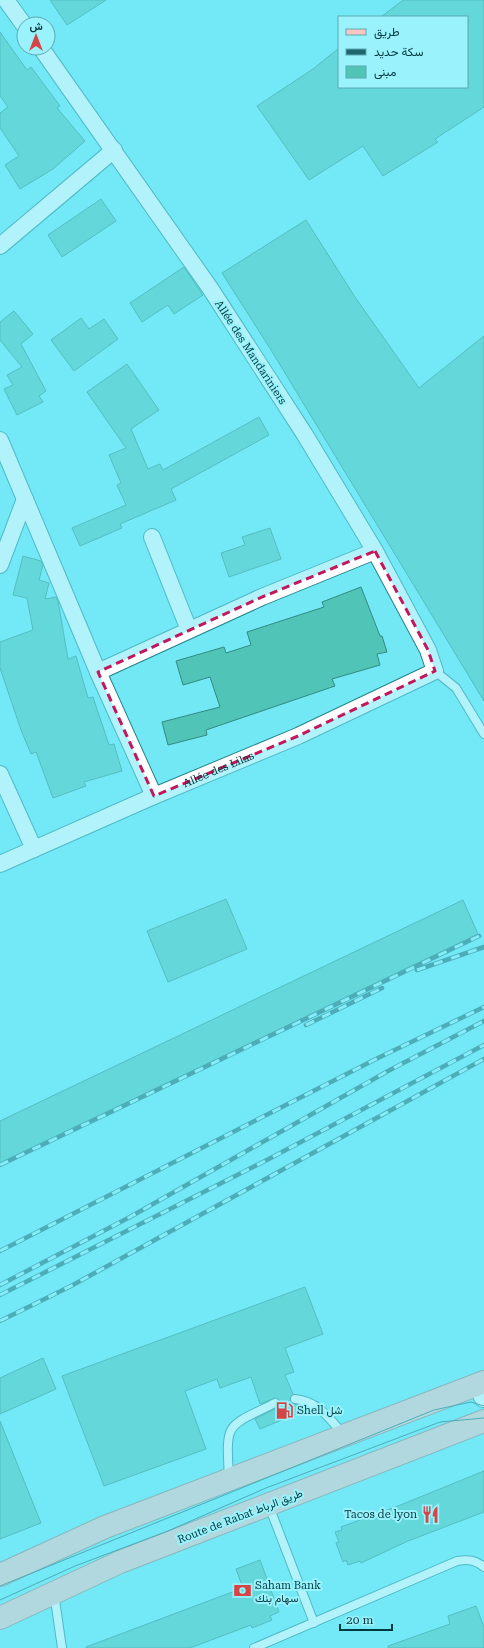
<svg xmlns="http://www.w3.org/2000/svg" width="484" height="1648" font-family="'Roboto Serif',Vazirmatn,serif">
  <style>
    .building { fill: #50c4b6; stroke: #318b81 }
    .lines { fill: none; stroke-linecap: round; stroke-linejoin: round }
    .service-casing { stroke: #24838d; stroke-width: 10 }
    .minor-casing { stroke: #24838d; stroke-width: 18 }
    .tertiary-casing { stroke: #24838d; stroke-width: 22 }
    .primary-casing { stroke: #a17b78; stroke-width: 24 }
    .service { stroke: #fff; stroke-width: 8 }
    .minor { stroke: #fff; stroke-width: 16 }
    .tertiary { stroke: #fff; stroke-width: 20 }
    .primary { stroke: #fbc5c1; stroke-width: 22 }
    .tram { stroke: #1e676e; stroke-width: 1 }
    .rail-casing { stroke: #1e676e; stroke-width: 4.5 }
    .rail { stroke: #9af2fc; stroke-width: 3; stroke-dasharray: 9; stroke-linecap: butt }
    .marked { fill: none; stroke: #c2185b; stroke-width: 3; stroke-dasharray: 8 5; stroke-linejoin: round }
    .labels { text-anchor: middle; stroke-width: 4; stroke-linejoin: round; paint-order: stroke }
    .street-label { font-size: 11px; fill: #00393e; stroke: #9af2fc }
    .poi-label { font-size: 11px; fill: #00393e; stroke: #9af2fc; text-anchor: start }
  </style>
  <rect width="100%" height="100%" fill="#73e8f5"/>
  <!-- building -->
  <path class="building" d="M50 0H106L67 25Z
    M403 0H484V107L435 139 438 142 383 176 363 146 309 180 257 106 313 69 339 48V87H467V17H381Z
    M0 32 27 70 31 67 60 106 57 108 85 141 53 169 20 189 5 165 19 156 0 128V113L8 107 0 96Z
    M101 199 116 221 62 257 48 235Z
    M306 220 355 297 419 388 484 336V701L271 350 222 273Z
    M184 267 203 295 174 314 168 305 142 322 130 303Z
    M14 311 33 334 21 344 46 391 39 396 43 402 17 415 4 389 13 385 7 375 22 367 0 340V322Z
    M81 318 89 329 104 319 118 339 74 371 51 340Z
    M127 364 159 410 131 429 148 469 160 464 163 470 259 417 269 435 171 489 176 500 120 524 122 528 80 546 72 528 126 505 117 485 121 483 109 455 126 448 87 392Z
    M270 528 281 559 229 577 221 553 245 545 242 537Z
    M23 556 41 561 43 565 39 580 49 583 45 599 56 597 58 601 68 659 76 656 88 698 93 697 109 745 114 744 122 771 84 782 86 786 53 798 36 752 31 754 21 730 0 668V642L33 630 27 598 13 595Z
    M361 587 380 636H382L387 652 377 654 380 665 332 679 335 686 206 730 207 735 168 745 162 722 220 707 210 677 183 685 176 661 224 647 226 653 251 645 247 632 324 607 322 602Z
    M226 899 247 949 168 982 147 931Z
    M463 900 478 934 0 1163V1121Z
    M305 1287 323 1334 285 1348 294 1372 285 1375 293 1394 290 1400 292 1403 298 1405 301 1412 260 1429 255 1419 277 1408 280 1403 278 1399 275 1398 260 1404 251 1377 220 1388 217 1379 185 1391 206 1449 104 1486 62 1376Z
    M43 1358 56 1389 0 1414V1378Z
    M0 1421 41 1523 0 1539Z
    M484 1471V1512L408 1541 361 1563 360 1561 348 1565 346 1560 343 1562 336 1543 339 1542 335 1532 342 1530 341 1527 398 1506Z
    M260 1560 279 1612 270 1616 272 1620 252 1628 251 1625 190 1648H86V1647L243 1588 236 1569Z
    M476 1606 484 1627V1648H388V1646L450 1624 448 1616Z"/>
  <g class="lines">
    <defs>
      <path id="service" d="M435 671 456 688 484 734
        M295 1399C318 1401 329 1418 343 1434
        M229 1478C226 1421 225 1428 275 1403
        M269 1506 314 1623
        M54 1593 62 1648
        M254 1648 457 1561C469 1559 475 1560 484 1567"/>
      <g id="minor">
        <path d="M6 0 24 25"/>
        <path d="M0 246 114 150"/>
        <path d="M0 440 98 672 154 796"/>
        <path d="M152 537 189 630"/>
        <path d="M0 565 25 499"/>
        <path d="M98 672 262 597 375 551"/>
        <path d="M0 774 34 849"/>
        <path id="s1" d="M0 864 154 796 298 736 435 671 428 650 375 551 305 435 210 288 41 48"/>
      </g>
      <path id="tertiary" d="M479 1384 484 1397"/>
      <path id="primary" d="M0 1575 105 1527 484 1382
        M0 1618 120 1562 484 1421"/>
    </defs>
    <!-- service casing -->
    <use href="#service" class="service-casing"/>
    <!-- minor casing -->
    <use href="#minor" class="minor-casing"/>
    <!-- tertiary casing -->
    <use href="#tertiary" class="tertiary-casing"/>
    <!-- primary casing -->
    <use href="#primary" class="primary-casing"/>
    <!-- service -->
    <use href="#service" class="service"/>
    <!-- minor -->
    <use href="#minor" class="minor"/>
    <!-- tertiary -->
    <use href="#tertiary" class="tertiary"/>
    <!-- primary -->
    <use href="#primary" class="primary"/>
    <!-- tram -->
    <path class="tram" d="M0 1586 434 1410 471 1402 484 1406
      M0 1600 75 1566 168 1531 266 1488 440 1422 484 1418"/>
    <defs>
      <path id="rail" d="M417 970 484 947
        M306 1025 382 988
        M0 1165 479 936
        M0 1251 378 1058 484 1007
        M0 1285 130 1217 388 1071 484 1021
        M0 1295 265 1161 484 1045
        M0 1321 71 1286 484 1059"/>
    </defs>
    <!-- rail casing -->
    <use href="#rail" class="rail-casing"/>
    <!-- rail -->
    <use href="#rail" class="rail"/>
  </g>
  <!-- marked area -->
  <path d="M0 0H484V1648H0ZM375 551 428 650 435 671 298 736 154 796 98 672 262 597Z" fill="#73e8f5" fill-opacity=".55" fill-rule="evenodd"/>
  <path class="marked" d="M375 551 428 650 435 671 298 736 154 796 98 672 262 597Z"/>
  <!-- icons -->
  <defs>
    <symbol id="fuel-bare" viewBox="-9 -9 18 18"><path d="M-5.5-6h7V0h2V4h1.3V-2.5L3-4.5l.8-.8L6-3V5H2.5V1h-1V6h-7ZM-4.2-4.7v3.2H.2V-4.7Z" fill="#d54545" stroke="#9af2fc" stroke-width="2.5" paint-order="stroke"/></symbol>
    <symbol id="restaurant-bare" viewBox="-9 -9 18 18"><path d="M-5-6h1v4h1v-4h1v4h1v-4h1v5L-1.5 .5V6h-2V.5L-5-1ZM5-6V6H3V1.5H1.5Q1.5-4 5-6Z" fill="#d54545" stroke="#9af2fc" stroke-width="2.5" paint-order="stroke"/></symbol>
    <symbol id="bank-bare" viewBox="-9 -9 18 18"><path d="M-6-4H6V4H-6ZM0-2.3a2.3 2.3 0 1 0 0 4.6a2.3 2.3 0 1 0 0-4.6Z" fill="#d54545" stroke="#9af2fc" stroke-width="2.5" paint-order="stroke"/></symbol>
  </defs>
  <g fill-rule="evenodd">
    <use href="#fuel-bare" x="272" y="1398" width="25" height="25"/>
    <use href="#restaurant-bare" x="418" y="1502" width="25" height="25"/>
    <use href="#bank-bare" x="230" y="1578" width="25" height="25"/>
  </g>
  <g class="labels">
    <!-- street labels -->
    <g class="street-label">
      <text transform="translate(251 352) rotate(57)" y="4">Allée des Mandariniers</text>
      <text dy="4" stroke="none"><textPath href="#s1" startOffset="238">Allée des Lilas</textPath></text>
      <text transform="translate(240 1516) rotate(-21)" y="4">Route de Rabat طريق الرباط</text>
    </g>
    <!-- poi labels -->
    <g class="poi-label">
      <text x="297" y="1414">Shell شل</text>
      <text x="417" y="1518" text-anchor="end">Tacos de lyon</text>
      <text x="255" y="1589">Saham Bank<tspan x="255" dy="13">سهام بنك</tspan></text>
    </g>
  </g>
  <!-- legend -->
  <rect x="338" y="16" width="130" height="72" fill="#9af2fc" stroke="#5ca8b0"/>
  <rect x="346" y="29" width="20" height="6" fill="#fbc5c1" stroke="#5ca8b0"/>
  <text x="374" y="36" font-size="12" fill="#00393e">طريق</text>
  <rect x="346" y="49" width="20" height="6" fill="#1e676e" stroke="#5ca8b0"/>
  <text x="374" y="56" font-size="12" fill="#00393e">سكة حديد</text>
  <rect x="346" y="66" width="20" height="12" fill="#50c4b6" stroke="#5ca8b0"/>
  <text x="374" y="76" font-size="12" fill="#00393e">مبنى</text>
  <!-- north arrow -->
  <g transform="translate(36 36)"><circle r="19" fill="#9af2fc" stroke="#5ca8b0"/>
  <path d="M0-3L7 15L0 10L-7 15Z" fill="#d54545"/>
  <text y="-6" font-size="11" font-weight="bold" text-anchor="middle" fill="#00393e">ش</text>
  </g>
  <!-- scale -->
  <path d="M340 1624v6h52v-6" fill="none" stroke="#00393e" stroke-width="2"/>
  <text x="346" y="1624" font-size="12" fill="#00393e" stroke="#9af2fc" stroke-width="3" paint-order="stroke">20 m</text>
</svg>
